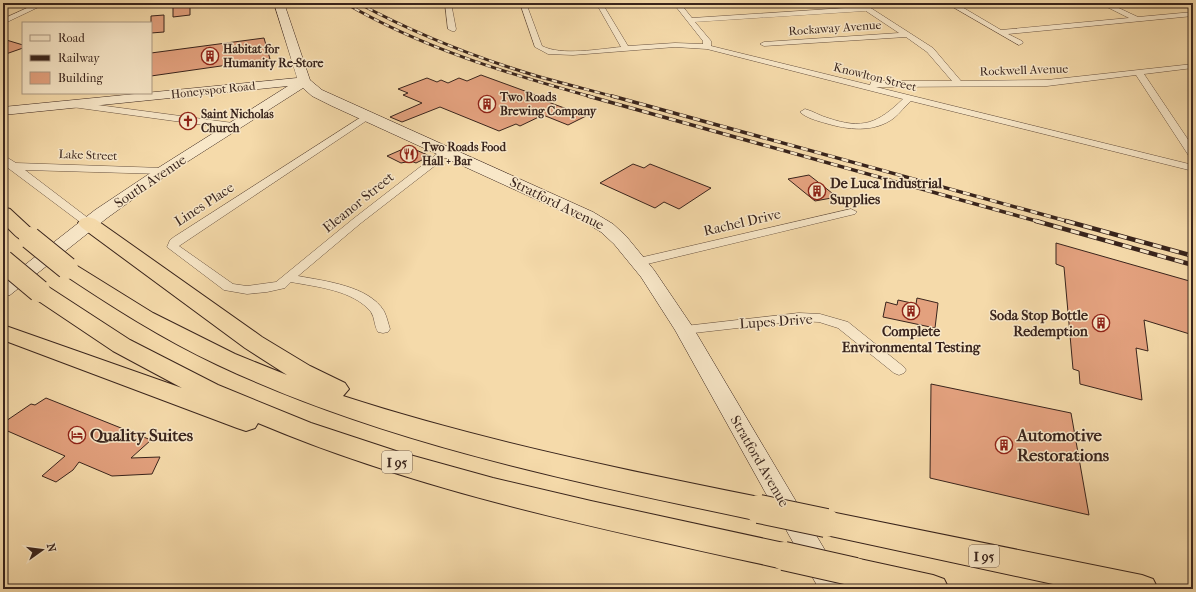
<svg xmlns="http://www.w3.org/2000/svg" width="1196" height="592" font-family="'IM FELL French Canon',serif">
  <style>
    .building { fill: #e3a17e; stroke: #39241c }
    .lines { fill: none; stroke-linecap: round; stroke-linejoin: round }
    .street-casing { stroke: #685240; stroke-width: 1 }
    .secondary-casing { stroke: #39241c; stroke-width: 1 }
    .highway-casing { stroke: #39241c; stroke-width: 2 }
    .street { fill: #f8e7c8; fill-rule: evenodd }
    .secondary { fill: #f8e7c8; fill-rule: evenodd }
    .highway { fill: #f5daaa; fill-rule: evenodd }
    .rail-far2-casing { stroke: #39241c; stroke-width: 3 }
    .rail-far1-casing { stroke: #39241c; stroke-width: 3.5 }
    .rail-casing { stroke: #39241c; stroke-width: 4.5 }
    .rail-far2 { stroke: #f8e7c8; stroke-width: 2; stroke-dasharray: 5.5; stroke-linecap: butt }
    .rail-far1 { stroke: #f8e7c8; stroke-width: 2.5; stroke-dasharray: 7; stroke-linecap: butt }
    .rail { stroke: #f8e7c8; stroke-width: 3; stroke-dasharray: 9; stroke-linecap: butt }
    .highway-bridge-far1-casing { stroke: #39241c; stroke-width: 24; stroke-linecap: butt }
    .highway-bridge-casing { stroke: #39241c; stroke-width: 30; stroke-linecap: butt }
    .highway-bridge-far1 { stroke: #f5daaa; stroke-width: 22 }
    .highway-bridge { stroke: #f5daaa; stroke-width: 28 }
    .labels { text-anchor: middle; stroke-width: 3; stroke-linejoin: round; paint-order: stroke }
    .far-street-label { font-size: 12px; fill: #39241c; stroke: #f8e7c8 }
    .far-poi-label { font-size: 12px; font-weight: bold; fill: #39241c; stroke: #f8e7c8; text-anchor: start }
    .shield { fill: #f8e7c8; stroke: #725e50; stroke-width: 1 }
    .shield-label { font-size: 13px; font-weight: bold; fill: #39241c }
    .street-label { font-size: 14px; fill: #39241c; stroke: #f8e7c8 }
    .poi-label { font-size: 14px; font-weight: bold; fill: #39241c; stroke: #f8e7c8; text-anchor: start }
    .near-poi-label { font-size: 17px; font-weight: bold; fill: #39241c; stroke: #f8e7c8; text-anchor: start }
  </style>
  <rect width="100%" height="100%" fill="#f5daaa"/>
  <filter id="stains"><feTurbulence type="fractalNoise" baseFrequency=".005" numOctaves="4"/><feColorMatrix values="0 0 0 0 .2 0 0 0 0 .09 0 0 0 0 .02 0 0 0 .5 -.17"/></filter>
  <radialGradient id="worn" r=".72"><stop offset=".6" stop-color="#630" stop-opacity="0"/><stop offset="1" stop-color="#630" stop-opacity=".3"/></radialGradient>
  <!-- building -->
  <path class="building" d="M190 3V15L173 17V6Z
    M164 15V32L151 33V16Z
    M264 38 270 59 151 76V53Z
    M3 39 23 45V48L3 55Z
    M481 75 544 98 540 99 586 116 568 125 543 115 520 126 516 124 499 131 440 107 402 122 390 117 422 103 403 95 408 93 398 89 427 78 437 82 441 80 448 83 459 78 467 81Z
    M403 149 410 152 416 150 430 156 416 163 411 161 401 163 387 156Z
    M633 164 644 168 650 164 711 188 679 209 664 202 655 208 600 183Z
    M809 175 818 182 837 197 815 201 788 179Z
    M1056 243 1193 282V335L1144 320 1148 351 1136 348 1142 400 1080 384 1079 371 1073 369 1064 267 1056 264Z
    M917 298 938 303 935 328 883 317 886 302 897 305 898 300 916 304Z
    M931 384 1071 413 1089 515 930 478Z
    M46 398 151 440 131 458 160 457 152 474 112 476 79 462 73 470 56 482 42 476 65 456 3 429V423L31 404 35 405Z"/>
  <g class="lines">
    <defs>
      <path id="street" d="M38 3H47L3 24V19Z
        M445 3H451L456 29 455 31H452L448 29Z
        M520 3H526L542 46C562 56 599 49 621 47L596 3H602L628 46 675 43 703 44V41L673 3H680L692 18 860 7 857 4 863 3 933 48 961 81 1047 80 1193 64V68L1144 74 1193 147V157L1189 156 1136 75 1047 86 876 87 1193 165V171L911 101C905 106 900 113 894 118 874 133 848 130 825 123 818 121 806 118 800 112L805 109C813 111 820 116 828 118 863 130 878 123 903 99L707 49 675 47 573 55 548 54 535 47ZM866 11 899 33 764 42 760 44 764 46 906 37 927 52 952 81H874L871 82 870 85 711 46V41L695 22Z
        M946 3H995L992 5 962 7 1001 30 1129 18 1099 3H1108L1138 17 1193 12V16L1008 34 1022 41 1023 43 1019 45Z
        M68 101 233 123 238 126 233 129 65 106 63 104Z
        M366 114 369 115 371 117 369 119 179 246 233 284 247 286 276 282 353 219 442 150H450L451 152 450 154 361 223 298 276C325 281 369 286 384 311 387 317 388 323 390 329L388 332 383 333 378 332C374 326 375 318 371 312 353 290 317 287 291 282L285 288 267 292 247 294 224 290 167 247 170 240 174 237Z
        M3 155 16 163 163 168 168 171 163 174 25 170 92 221 94 223 92 225H84L8 168 3 163Z
        M851 209 857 212 855 214 639 266 635 265 633 262 635 259 639 258Z
        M799 313 820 314 848 322 904 367 906 370 904 373 899 375 894 373 838 328 819 322 799 321 685 334 680 333 678 330 680 327 685 326Z"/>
      <path id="secondary" d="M274 3H284L310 80 322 90 593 212 613 224 626 236 654 270 692 326 848 589H819L675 330 641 277 614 244 601 232 581 220 332 106 312 96 303 88 168 174 107 218 10 295 3 297V282L95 210 158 168 288 86 3 115V107L297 78Z"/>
      <path id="highway" d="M3 207 10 209 37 234 40 238 37 242C22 246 13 233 3 223Z
        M88 217 95 219 262 337 310 366 345 383 349 389 343 396C479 440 619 469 759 497L769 501 774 509 769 517 759 521C576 482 388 445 218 365 162 339 111 306 60 272L56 268 60 264 67 262 74 264 153 313 235 354 287 375 245 348 81 227 78 223 81 219Z
        M39 284 47 286 130 340 218 385 311 423 399 452 493 478 591 501 784 543 795 547 800 556 795 565 784 569C607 530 426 494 258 423L255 428 246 431 237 428 3 340V325L182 388 113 351 31 296 28 291 31 286Z
        M826 511 1142 575 1153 579 1158 589H1076L826 535 815 532 811 523 815 514Z
        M855 558 933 575 944 579 949 589C914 589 877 592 844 582L839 572 844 562Z"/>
    </defs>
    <!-- street casing -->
    <use href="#street" class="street-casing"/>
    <!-- secondary casing -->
    <use href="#secondary" class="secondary-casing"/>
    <!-- highway casing -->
    <use href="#highway" class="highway-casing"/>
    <!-- street -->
    <use href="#street" class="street"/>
    <!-- secondary -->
    <use href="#secondary" class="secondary"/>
    <!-- highway -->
    <use href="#highway" class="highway"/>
    <defs>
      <path id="rail-far2" d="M345 3C422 48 506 73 592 97
        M358 3C412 32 469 55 527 73 556 82 586 89 615 97"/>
      <path id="rail-far1" d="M588 96 1040 222
        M612 96 1070 222"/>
      <path id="rail" d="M1036 221 1193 265
        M1066 221 1193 256"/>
    </defs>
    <!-- rail-far2 casing -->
    <use href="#rail-far2" class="rail-far2-casing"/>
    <!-- rail-far1 casing -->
    <use href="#rail-far1" class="rail-far1-casing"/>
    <!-- rail casing -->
    <use href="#rail" class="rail-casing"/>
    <!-- rail-far2 -->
    <use href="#rail-far2" class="rail-far2"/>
    <!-- rail-far1 -->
    <use href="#rail-far1" class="rail-far1"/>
    <!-- rail -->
    <use href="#rail" class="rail"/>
    <defs>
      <path id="highway-bridge-far1" d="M30 238 67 268
        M3 261 39 291"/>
      <path id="highway-bridge" d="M759 509 826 523
        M784 556 855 572"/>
    </defs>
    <!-- highway-bridge-far1 casing -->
    <use href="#highway-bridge-far1" class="highway-bridge-far1-casing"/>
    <!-- highway-bridge casing -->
    <use href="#highway-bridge" class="highway-bridge-casing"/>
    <!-- highway-bridge-far1 -->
    <use href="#highway-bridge-far1" class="highway-bridge-far1"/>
    <!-- highway-bridge -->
    <use href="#highway-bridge" class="highway-bridge"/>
  </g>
  <!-- icons -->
  <defs>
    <symbol id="building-ring" viewBox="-11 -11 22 22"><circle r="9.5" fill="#f8e7c8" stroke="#8f2418" stroke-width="1.5"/><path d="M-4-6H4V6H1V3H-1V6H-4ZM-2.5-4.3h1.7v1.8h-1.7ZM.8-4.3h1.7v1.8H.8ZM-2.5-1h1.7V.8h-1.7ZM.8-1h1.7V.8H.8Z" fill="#8f2418"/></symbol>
    <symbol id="church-ring" viewBox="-11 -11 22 22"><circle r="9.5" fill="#f8e7c8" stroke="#8f2418" stroke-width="1.5"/><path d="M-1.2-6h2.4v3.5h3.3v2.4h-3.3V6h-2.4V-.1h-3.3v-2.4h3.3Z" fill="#8f2418"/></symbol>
    <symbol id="restaurant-ring" viewBox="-11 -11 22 22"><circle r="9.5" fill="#f8e7c8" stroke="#8f2418" stroke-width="1.5"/><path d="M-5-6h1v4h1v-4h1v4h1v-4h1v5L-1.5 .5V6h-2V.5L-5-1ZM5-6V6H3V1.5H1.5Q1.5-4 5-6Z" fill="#8f2418"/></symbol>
    <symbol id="hotel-ring" viewBox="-11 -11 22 22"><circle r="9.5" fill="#f8e7c8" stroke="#8f2418" stroke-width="1.5"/><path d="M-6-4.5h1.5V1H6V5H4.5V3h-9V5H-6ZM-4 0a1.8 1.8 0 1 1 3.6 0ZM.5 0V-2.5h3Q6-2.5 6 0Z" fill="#8f2418"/></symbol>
  </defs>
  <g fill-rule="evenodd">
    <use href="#building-ring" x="200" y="46" width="20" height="20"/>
    <use href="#building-ring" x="477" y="94" width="20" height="20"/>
    <use href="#church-ring" x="178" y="111" width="20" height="20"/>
    <use href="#restaurant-ring" x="399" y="144" width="20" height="20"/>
    <use href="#building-ring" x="807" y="181" width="20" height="20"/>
    <use href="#building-ring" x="901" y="301" width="20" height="20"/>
    <use href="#building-ring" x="1091" y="313" width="20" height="20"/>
    <use href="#hotel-ring" x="67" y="425" width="20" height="20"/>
    <use href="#building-ring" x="994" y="435" width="20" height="20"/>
  </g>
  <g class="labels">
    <!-- far-street labels -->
    <g class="far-street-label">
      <text transform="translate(835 28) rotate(-4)" y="4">Rockaway Avenue</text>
      <text transform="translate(1024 70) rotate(-2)" y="4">Rockwell Avenue</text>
      <text transform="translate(875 77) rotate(14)" y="4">Knowlton Street</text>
      <text transform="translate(213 90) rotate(-6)" y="4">Honeyspot Road</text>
      <text transform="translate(88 155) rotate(2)" y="4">Lake Street</text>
    </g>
    <!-- far-poi labels -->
    <g class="far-poi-label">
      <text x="223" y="53">Habitat for<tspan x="223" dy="14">Humanity Re-Store</tspan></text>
      <text x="500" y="101">Two Roads<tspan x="500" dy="14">Brewing Company</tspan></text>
      <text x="201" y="118">Saint Nicholas<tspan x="201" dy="14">Church</tspan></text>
      <text x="422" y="151">Two Roads Food<tspan x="422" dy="14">Hall + Bar</tspan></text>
    </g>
    <!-- shield labels -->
    <g class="shield">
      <rect x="382" y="451" width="30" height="22" rx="3"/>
      <rect x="969" y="545" width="30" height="22" rx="3"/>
    </g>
    <g class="shield-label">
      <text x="397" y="467">I 95</text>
      <text x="984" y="561">I 95</text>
    </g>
    <!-- street labels -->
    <g class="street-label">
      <text transform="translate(150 181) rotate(-34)" y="5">South Avenue</text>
      <text transform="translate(358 202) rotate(-39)" y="5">Eleanor Street</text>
      <text transform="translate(557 203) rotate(26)" y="5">Stratford Avenue</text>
      <text transform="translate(204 204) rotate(-33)" y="5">Lines Place</text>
      <text transform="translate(742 222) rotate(-13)" y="5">Rachel Drive</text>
      <text transform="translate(776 321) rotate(-4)" y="5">Lupes Drive</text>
      <text transform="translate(760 461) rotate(60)" y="5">Stratford Avenue</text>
    </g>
    <!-- poi labels -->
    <g class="poi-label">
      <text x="830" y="188">De Luca Industrial<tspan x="830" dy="16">Supplies</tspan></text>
      <text x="1088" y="320" text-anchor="end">Soda Stop Bottle<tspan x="1088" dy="16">Redemption</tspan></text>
      <text x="911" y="336" text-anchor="middle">Complete<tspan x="911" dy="16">Environmental Testing</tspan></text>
    </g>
    <!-- near-poi labels -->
    <g class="near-poi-label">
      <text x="90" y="441">Quality Suites</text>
      <text x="1017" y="441">Automotive<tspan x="1017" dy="20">Restorations</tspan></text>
    </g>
  </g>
  <!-- margin -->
  <rect width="1196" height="592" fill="none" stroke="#f5daaa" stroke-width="16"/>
  <rect x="4" y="4" width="1188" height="584" fill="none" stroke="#39241c" stroke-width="2"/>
  <rect x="8" y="8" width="1180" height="576" fill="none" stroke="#39241c"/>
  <!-- legend -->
  <rect x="22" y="22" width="130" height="72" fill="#f8e7c8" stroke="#ac9983"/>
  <rect x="30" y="35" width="20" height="6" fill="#f8e7c8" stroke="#ac9983"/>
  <text x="58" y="42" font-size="12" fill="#39241c">Road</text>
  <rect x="30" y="55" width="20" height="6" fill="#39241c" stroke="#ac9983"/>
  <text x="58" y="62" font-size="12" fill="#39241c">Railway</text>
  <rect x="30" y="72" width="20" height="12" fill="#e3a17e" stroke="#ac9983"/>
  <text x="58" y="82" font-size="12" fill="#39241c">Building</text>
  <!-- north arrow -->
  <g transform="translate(42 550) rotate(76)" stroke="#f8e7c8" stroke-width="3" paint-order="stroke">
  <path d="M0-3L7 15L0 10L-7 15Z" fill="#39241c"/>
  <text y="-6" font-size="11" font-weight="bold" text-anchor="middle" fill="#39241c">N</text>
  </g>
  <rect width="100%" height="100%" filter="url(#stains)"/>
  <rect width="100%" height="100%" fill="url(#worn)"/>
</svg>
